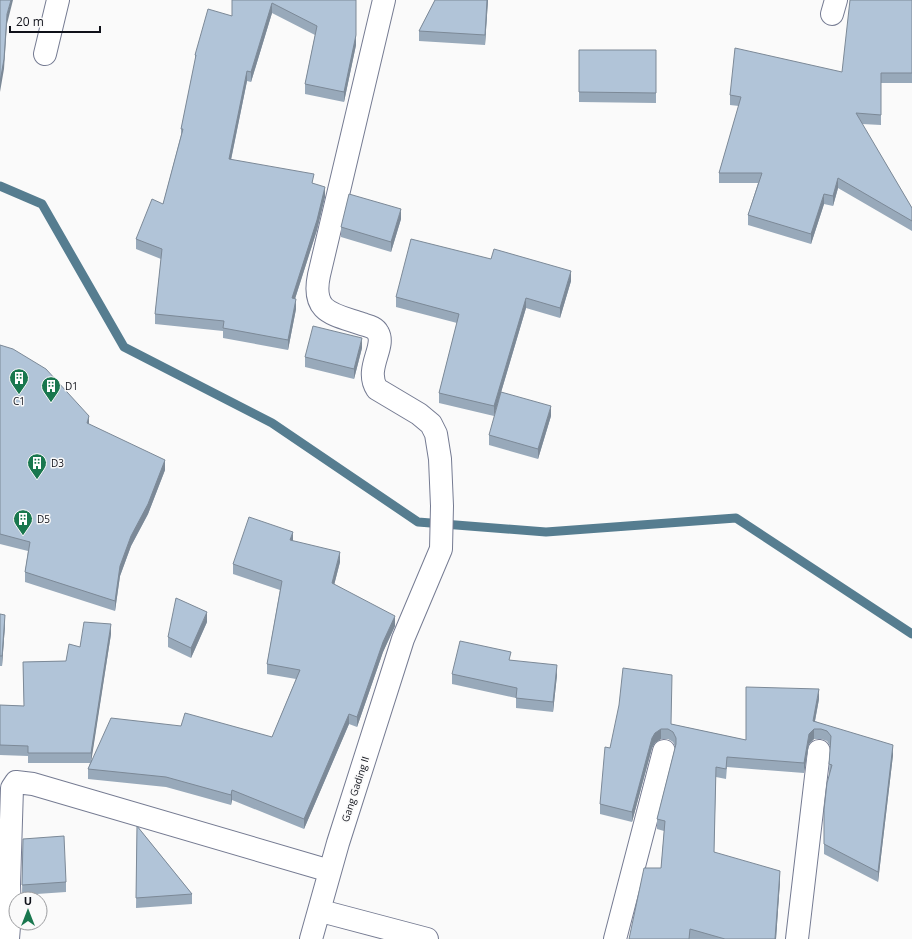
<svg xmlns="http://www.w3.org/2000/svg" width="912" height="939" font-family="'Open Sans',sans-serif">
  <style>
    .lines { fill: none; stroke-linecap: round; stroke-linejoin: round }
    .stream { stroke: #567d90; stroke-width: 9 }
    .street-casing { stroke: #757b92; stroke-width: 24 }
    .street { stroke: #fff; stroke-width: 22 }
    .wall { fill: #98a9ba }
    .shaded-wall { fill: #7c8997 }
    .building { fill: #b1c4d8; stroke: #7c8997 }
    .labels { text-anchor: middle; stroke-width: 3; stroke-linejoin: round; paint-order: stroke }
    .poi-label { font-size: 10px; fill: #0f1119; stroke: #fafafa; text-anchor: start }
    .street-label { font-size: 10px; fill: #0f1119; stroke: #fafafa }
  </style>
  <rect width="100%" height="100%" fill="#fafafa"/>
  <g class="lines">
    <!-- stream -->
    <path class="stream" d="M0 186 42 204 124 347 272 423 418 522 546 532 736 518 912 634"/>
    <defs>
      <path id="street" d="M832 14 836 0
        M45 54 58 0
        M321 911 427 939
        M8 939 10 914 9 885 12 788 16 782 33 784 330 871
        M311 939 338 843 403 639 441 549 442 506 440 459 436 434 431 424 419 414 377 389C364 369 386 347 378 333 375 327 368 326 362 324 333 314 311 313 319 275L384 0
        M615 939 664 751
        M797 939 819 751"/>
    </defs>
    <!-- street casing -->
    <use href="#street" class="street-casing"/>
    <!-- street -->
    <use href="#street" class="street"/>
  </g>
  <!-- wall -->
  <path class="wall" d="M232 0H356V45L344 102 305 94V84L315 35 272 13 251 82 247 81 231 160 314 184 325 197 317 230 295 299 296 309 288 350 223 338V331L155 324V314L161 259 136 249V239L163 204 181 135V129L195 63V55L232 16Z
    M435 0H488L485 45 419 41V31Z
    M912 0V83H881V125L862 124 912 208V231L838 188 833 206 824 204 811 244 748 225V215L758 183H719V173L739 106 730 105V95L842 72Z
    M579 50H656V103L579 102Z
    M401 219 391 252 341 237V227Z
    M491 259 571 281 560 318 526 308 494 416 439 403V393L457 323 396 307V297Z
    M0 345 89 424 165 470 148 514 131 546 120 576 115 611 25 582V572L28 551 0 544Z
    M362 348 354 379 305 367V357Z
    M551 416 538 459 489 445V435Z
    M293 541 340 562 334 585 395 626 383 652 357 727 349 724 304 829 232 800 231 805 166 787 88 779V769L90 763H28V756L0 755V705L24 706 23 662 66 661 80 647 111 634 91 760 272 737 296 679 267 674V664L280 590 233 574V564Z
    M0 614 5 625 2 666H0Z
    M207 622 191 658 168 647V637Z
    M511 660 557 675 553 712 516 708V698L452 684V674Z
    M819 699 815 721 893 755 878 882 824 854V810L829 774 830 746 827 741 821 739H814L809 744 804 773 727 767 726 779 716 777 714 852 780 881 776 939H629L661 868 664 831 657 829V819L675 747 673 742 668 739H661L655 743 652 748 632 822 600 814V804L610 748 671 724 746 740Z
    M137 826 192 894V904L136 908Z
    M23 839 66 882V892L22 895Z"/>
  <!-- shaded-wall -->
  <path class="shaded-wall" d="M11 0H13L7 24 4 69 0 92V82L7 14Z
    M487 0H488L485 45V35Z
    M272 3V13L251 82V72Z
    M356 35V45L344 102V92Z
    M247 71V81L229 169V159Z
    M838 178V188L833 206V196Z
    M325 187V197L317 230 292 308V298Z
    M824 194V204L811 244V234Z
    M401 209V219L391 252V242Z
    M571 271V281L560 318V308Z
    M526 298V308L494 416V406Z
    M296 299V309L288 350V340Z
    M362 338V348L354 379V369Z
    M551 406V416L538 459V449Z
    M89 416V426L87 423Z
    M165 460V470L148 514 131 546 120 576 115 611V601L120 566 131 536Z
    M293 532V542L290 540Z
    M340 552V562L332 593V583Z
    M207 612V622L191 658V648Z
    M5 615V625L2 666V656Z
    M395 616V626L383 652 357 727V717L383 642Z
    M111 624V634L91 763V753Z
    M557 665V675L553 712V702Z
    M819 689V699L813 731V721Z
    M349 714V724L304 829V819Z
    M661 729V739L655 743 652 748 632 822V812L652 738 655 733Z
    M814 729V739L809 744 804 773V763L809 734Z
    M893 745V755L878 882V872Z
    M232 790V800L231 805V795Z
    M780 871V881L776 939H775Z"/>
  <!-- building -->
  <path class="building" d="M0 0H11L7 14 4 59 0 82Z
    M232 0H356V35L344 92 305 84 317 26 272 3 251 72 247 71 229 159 314 174 312 183 325 187 317 220 292 298 296 299 288 340 223 328 224 321 155 314 162 249 136 239 152 199 163 204 183 129H181L196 55H195L208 9 232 16Z
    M435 0H487L485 35 419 31Z
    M850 0H912V73H881V115L856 113 912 208V221L838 178 833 196 824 194 811 234 748 215 762 173H719L741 97 730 95 735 48 842 72Z
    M579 50H656V93L579 92Z
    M349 194 401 209 391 242 341 227Z
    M411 239 491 259 494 249 571 271 560 308 526 298 494 406 439 393 459 314 396 297Z
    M313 326 362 338 354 369 305 357Z
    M0 345 13 349 46 369 89 416 87 423 165 460 148 504 131 536 120 566 115 601 25 572 30 542 0 534Z
    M501 392 551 406 538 449 489 435Z
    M249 517 293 532 290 540 340 552 332 583 395 616 383 642 357 717 349 714 304 819 232 790 231 795 166 777 88 769 111 718 181 726 185 713 272 737 300 670 267 664 282 581 233 564Z
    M176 598 207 612 191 648 168 637Z
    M0 614 5 615 2 656H0Z
    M84 622 111 624 91 753H28V746L0 745V705L24 706 23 662 66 661 69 644 80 647Z
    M460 641 511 652 509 660 557 665 553 702 516 698 517 688 452 674Z
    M623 668 672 675 671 724 746 740V687L819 689 813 721 893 745 878 872 824 844V810L827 783 832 765 829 764 831 736 827 731 821 729H814L809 734 804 763 727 757 726 769 716 767 714 852 780 871 775 939H725L690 929 689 939H629L644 868H661L665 821 657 819 676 744V738L673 732 668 729H661L655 733 652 738 632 812 600 804 605 747 610 748 619 705Z
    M137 826 192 894 136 898Z
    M64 836 66 882 22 885 23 839Z"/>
  <!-- icons -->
  <defs>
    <symbol id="building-pin" viewBox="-11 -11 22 30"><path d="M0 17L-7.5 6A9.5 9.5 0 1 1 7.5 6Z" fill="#19774e" stroke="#fafafa"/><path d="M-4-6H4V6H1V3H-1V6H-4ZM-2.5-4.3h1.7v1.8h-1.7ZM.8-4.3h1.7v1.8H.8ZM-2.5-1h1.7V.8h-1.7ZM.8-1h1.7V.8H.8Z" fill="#fff"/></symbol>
  </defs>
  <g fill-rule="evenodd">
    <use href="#building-pin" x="8" y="367" width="22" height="30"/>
    <use href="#building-pin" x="40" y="375" width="22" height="30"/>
    <use href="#building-pin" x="26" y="452" width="22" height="30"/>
    <use href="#building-pin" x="12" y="508" width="22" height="30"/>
  </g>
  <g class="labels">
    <!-- poi labels -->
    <g class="poi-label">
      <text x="65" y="390">D1</text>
      <text x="19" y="405" text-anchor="middle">C1</text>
      <text x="51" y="467">D3</text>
      <text x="37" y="523">D5</text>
    </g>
    <!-- street labels -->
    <g class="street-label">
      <text transform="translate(355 789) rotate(-72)" y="4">Gang Gading II</text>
    </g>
  </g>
  <!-- north arrow -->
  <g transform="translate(28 911)"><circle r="19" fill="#fafafa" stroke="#9c9da0"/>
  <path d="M0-3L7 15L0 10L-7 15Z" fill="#19774e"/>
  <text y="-6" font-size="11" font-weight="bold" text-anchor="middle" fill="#0f1119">U</text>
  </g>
  <!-- scale -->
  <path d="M10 26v6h90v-6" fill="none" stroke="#0f1119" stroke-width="2"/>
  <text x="16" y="26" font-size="12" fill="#0f1119" stroke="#fafafa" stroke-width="3" paint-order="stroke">20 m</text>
</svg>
